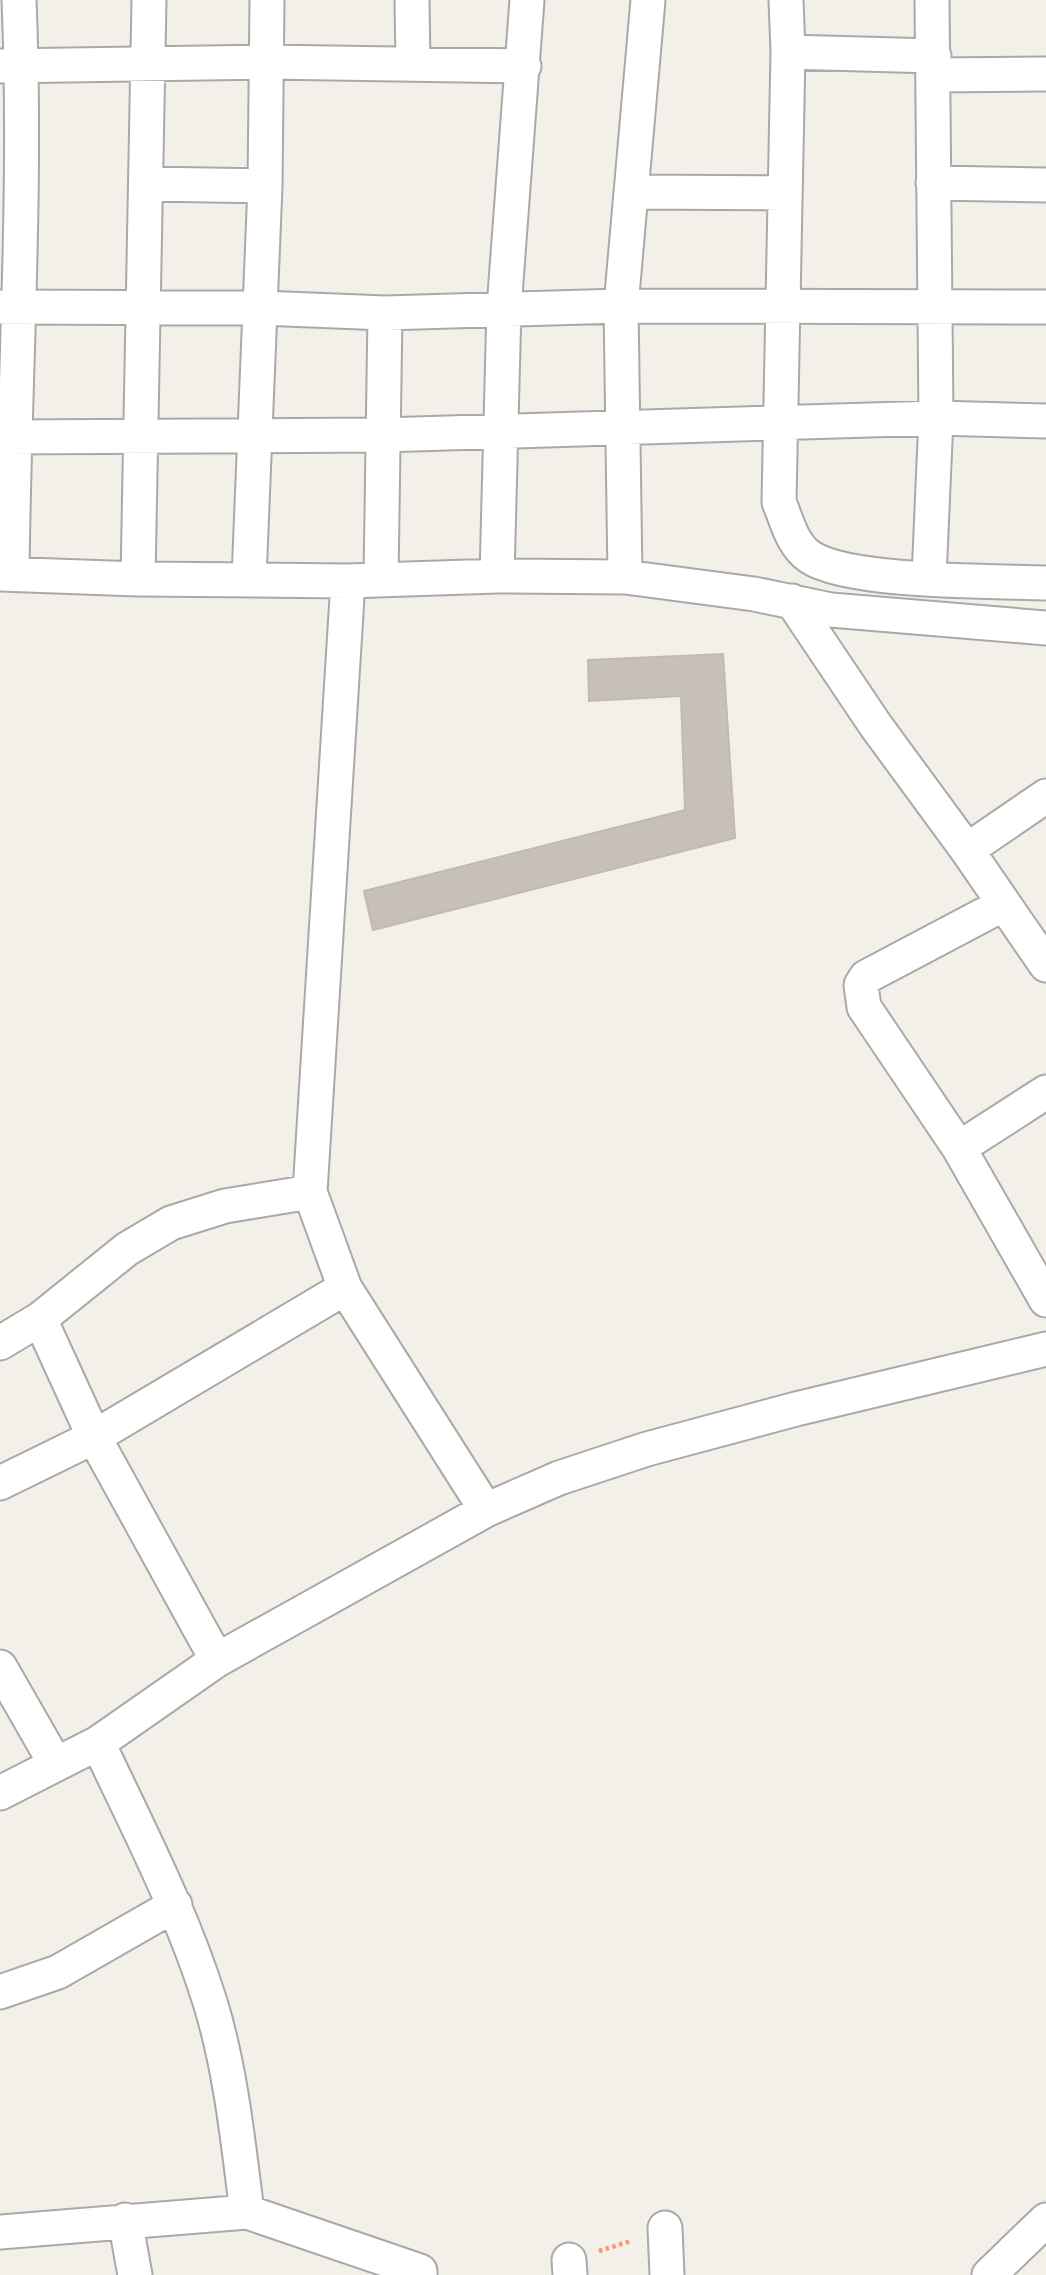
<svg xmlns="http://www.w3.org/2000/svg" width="1046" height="2275" font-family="'PT Sans',sans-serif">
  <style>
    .building { fill: #c7c0b8; stroke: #c4baab; stroke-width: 2 }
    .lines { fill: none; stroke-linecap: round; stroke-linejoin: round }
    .street-casing { stroke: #a9a9a9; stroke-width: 37 }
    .path { stroke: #fa9472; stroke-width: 4.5; stroke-dasharray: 3.5 3.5; stroke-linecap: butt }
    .street { stroke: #fff; stroke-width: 33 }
  </style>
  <rect width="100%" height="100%" fill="#f2f0e9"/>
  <!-- building -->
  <path class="building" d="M723 654 735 838 373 930 364 891 685 810 681 696 589 701 588 660Z"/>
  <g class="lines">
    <defs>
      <path id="street" d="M412 0 413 63
        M786 0 788 52 779 502C787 521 792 545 810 557 849 583 995 581 1046 583
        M788 52 934 56
        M0 66 267 62 524 66
        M934 75 1046 74
        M933 183 1046 185
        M146 184 265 186
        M631 192 784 193
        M0 307 261 308 385 313 621 306 1046 307
        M0 437 383 435 936 418 1046 421
        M0 574 138 579 348 581 497 576 625 577 754 594 831 610 1046 628
        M12 574C14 383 27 192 19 0
        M497 576 504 308 527 0
        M625 577 621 306 648 0
        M929 578 936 418 932 0
        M138 579 149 0
        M249 579 265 186 267 0
        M381 580 385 313
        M348 581 310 1192 345 1288 486 1510
        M792 601 876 726 967 850 1046 965
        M967 850 1046 796
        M1004 904 866 977 861 985 864 1007 959 1148 1046 1300
        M959 1148 1046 1092
        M40 1319 94 1437 217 1660
        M0 1343 40 1319 127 1249 171 1223 225 1206 310 1192
        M0 1483 94 1437 345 1288
        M0 1667 55 1763
        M98 1743C138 1828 182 1912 210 2002 231 2070 238 2142 247 2212
        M0 1793 98 1743 217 1660 486 1510 559 1478 647 1449 796 1409 1046 1349
        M0 1992 58 1972 175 1905
        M125 2220 135 2275
        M665 2228 667 2275
        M0 2232 247 2212 420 2271V2275
        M569 2260 570 2275
        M989 2275 1046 2220"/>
    </defs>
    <!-- street casing -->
    <use href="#street" class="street-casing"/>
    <!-- path -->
    <path class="path" d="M599 2251 631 2241"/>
    <!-- street -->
    <use href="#street" class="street"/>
  </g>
</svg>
